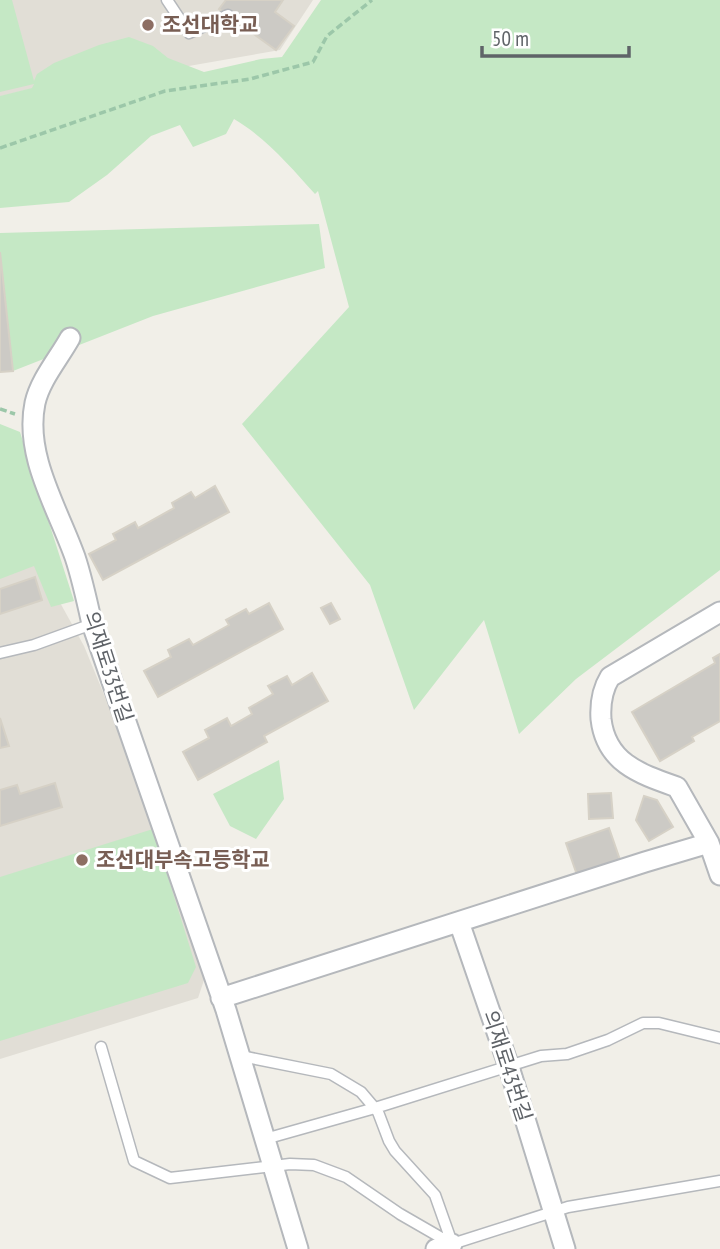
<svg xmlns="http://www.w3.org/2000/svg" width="720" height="1249" font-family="'PT Sans Narrow','Noto Sans KR',sans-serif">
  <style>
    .education { fill: #e1ded6 }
    .green { fill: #c5e8c5 }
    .building { fill: #cccac5; stroke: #d6d1c6; stroke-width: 2 }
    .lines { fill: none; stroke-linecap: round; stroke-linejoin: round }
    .lane-casing { stroke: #b5b8bc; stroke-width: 13 }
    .street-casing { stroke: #b5b8bc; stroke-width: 23 }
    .path { stroke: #9cc7a9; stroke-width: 3.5; stroke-dasharray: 7 3.5; stroke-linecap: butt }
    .lane { stroke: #fff; stroke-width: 10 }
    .street { stroke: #fff; stroke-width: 19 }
    .education-dot { fill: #8d6e63; stroke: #fff; stroke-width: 2.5 }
    .labels { text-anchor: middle; stroke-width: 6; stroke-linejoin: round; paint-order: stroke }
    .education-label { font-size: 21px; font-weight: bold; fill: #785e54; stroke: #fff; text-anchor: start }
    .street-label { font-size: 21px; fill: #5f6368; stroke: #fff }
  </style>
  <rect width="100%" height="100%" fill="#f1efe8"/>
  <!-- education -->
  <path class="education" d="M0 0H313L280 50 0 99Z
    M0 494 84 646 124 743 205 977 198 998 0 1059Z"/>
  <!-- green -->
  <path class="green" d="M0 0H12L34 81 37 74 54 63 99 45 129 37 153 46 168 58 204 72 261 59 282 57 321 0H720V570L576 679 519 734 484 620 414 710 370 585 242 424 349 307 318 191 315 194C291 167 265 137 234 119L226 134 193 147 180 125 151 136 107 175 69 202 0 208V96L32 88 34 84 0 92Z
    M319 224 325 268 153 316 13 371 0 252V233Z
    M0 424 20 432 74 601 51 607 34 566 0 579Z
    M279 760 284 799 256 839 230 826 213 794Z
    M153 829 196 967 188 983 0 1041V877Z"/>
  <!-- building -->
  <path class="building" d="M226 0H283L275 12 294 26 276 50 219 9Z
    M0 252 13 371 0 372Z
    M215 486 229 512 103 580 89 554 116 540 113 534 135 522 138 528 174 508 172 503 191 492 195 498Z
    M35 577 42 600 0 614V589Z
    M269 603 283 629 158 697 144 671 171 657 168 650 189 639 193 645 229 625 226 620 246 609 249 614Z
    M331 603 340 619 330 624 321 608Z
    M720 654V721L692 737 694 741 660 761 632 712 715 663 713 658Z
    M312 673 328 701 264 736 267 742 198 780 183 752 209 738 205 730 227 718 231 726 252 714 249 708 273 694 268 686 287 676 292 685Z
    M0 718 9 746 0 748Z
    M55 783 62 807 0 826V790L17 785 20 794Z
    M611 793 613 818 589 819 588 794Z
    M644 796 657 800 673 827 649 841 636 820Z
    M609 828 620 860 577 875 566 843Z"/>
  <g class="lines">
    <defs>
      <path id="lane" d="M167 0 189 33 228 15
        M0 653 34 645 92 624
        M101 1047 134 1161 170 1178 290 1164 314 1165 346 1177 400 1214 452 1244 568 1207 720 1181
        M241 1056 331 1074 361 1092 378 1112 389 1141 395 1151 435 1195 452 1243
        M265 1139 375 1108 541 1056 567 1054 608 1040 643 1023H659L720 1038"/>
      <path id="street" d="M70 338C59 358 40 380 35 403 24 456 58 509 75 557 82 578 87 601 92 624L226 1010 298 1249
        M720 612 610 677C602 690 600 704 601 719 606 763 640 774 677 787L709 843 720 875
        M459 922 509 1067 565 1249
        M221 998 645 862 709 843
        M436 1249 452 1244"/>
    </defs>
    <!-- lane casing -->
    <use href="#lane" class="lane-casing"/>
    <!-- street casing -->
    <use href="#street" class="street-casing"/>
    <!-- path -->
    <path class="path" d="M0 148 165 91 250 79 313 62 327 36 372 0
      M0 409 15 414"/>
    <!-- lane -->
    <use href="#lane" class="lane"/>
    <!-- street -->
    <use href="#street" class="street"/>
  </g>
  <!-- markers -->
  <g class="education-dot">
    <circle cx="148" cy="25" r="7"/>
    <circle cx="82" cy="860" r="7"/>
  </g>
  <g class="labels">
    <!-- education labels -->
    <g class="education-label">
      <text x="162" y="32">조선대학교</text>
      <text x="96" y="867">조선대부속고등학교</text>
    </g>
    <!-- street labels -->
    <g class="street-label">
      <text transform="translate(108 667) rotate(72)" y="7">의재로33번길</text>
      <text transform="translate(507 1066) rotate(72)" y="7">의재로43번길</text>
    </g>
  </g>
  <!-- scale -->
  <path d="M482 46v10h147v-10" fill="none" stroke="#5f6368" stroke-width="3.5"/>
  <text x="492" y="46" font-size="21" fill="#5f6368" stroke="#ffffff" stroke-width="5" paint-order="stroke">50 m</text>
</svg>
